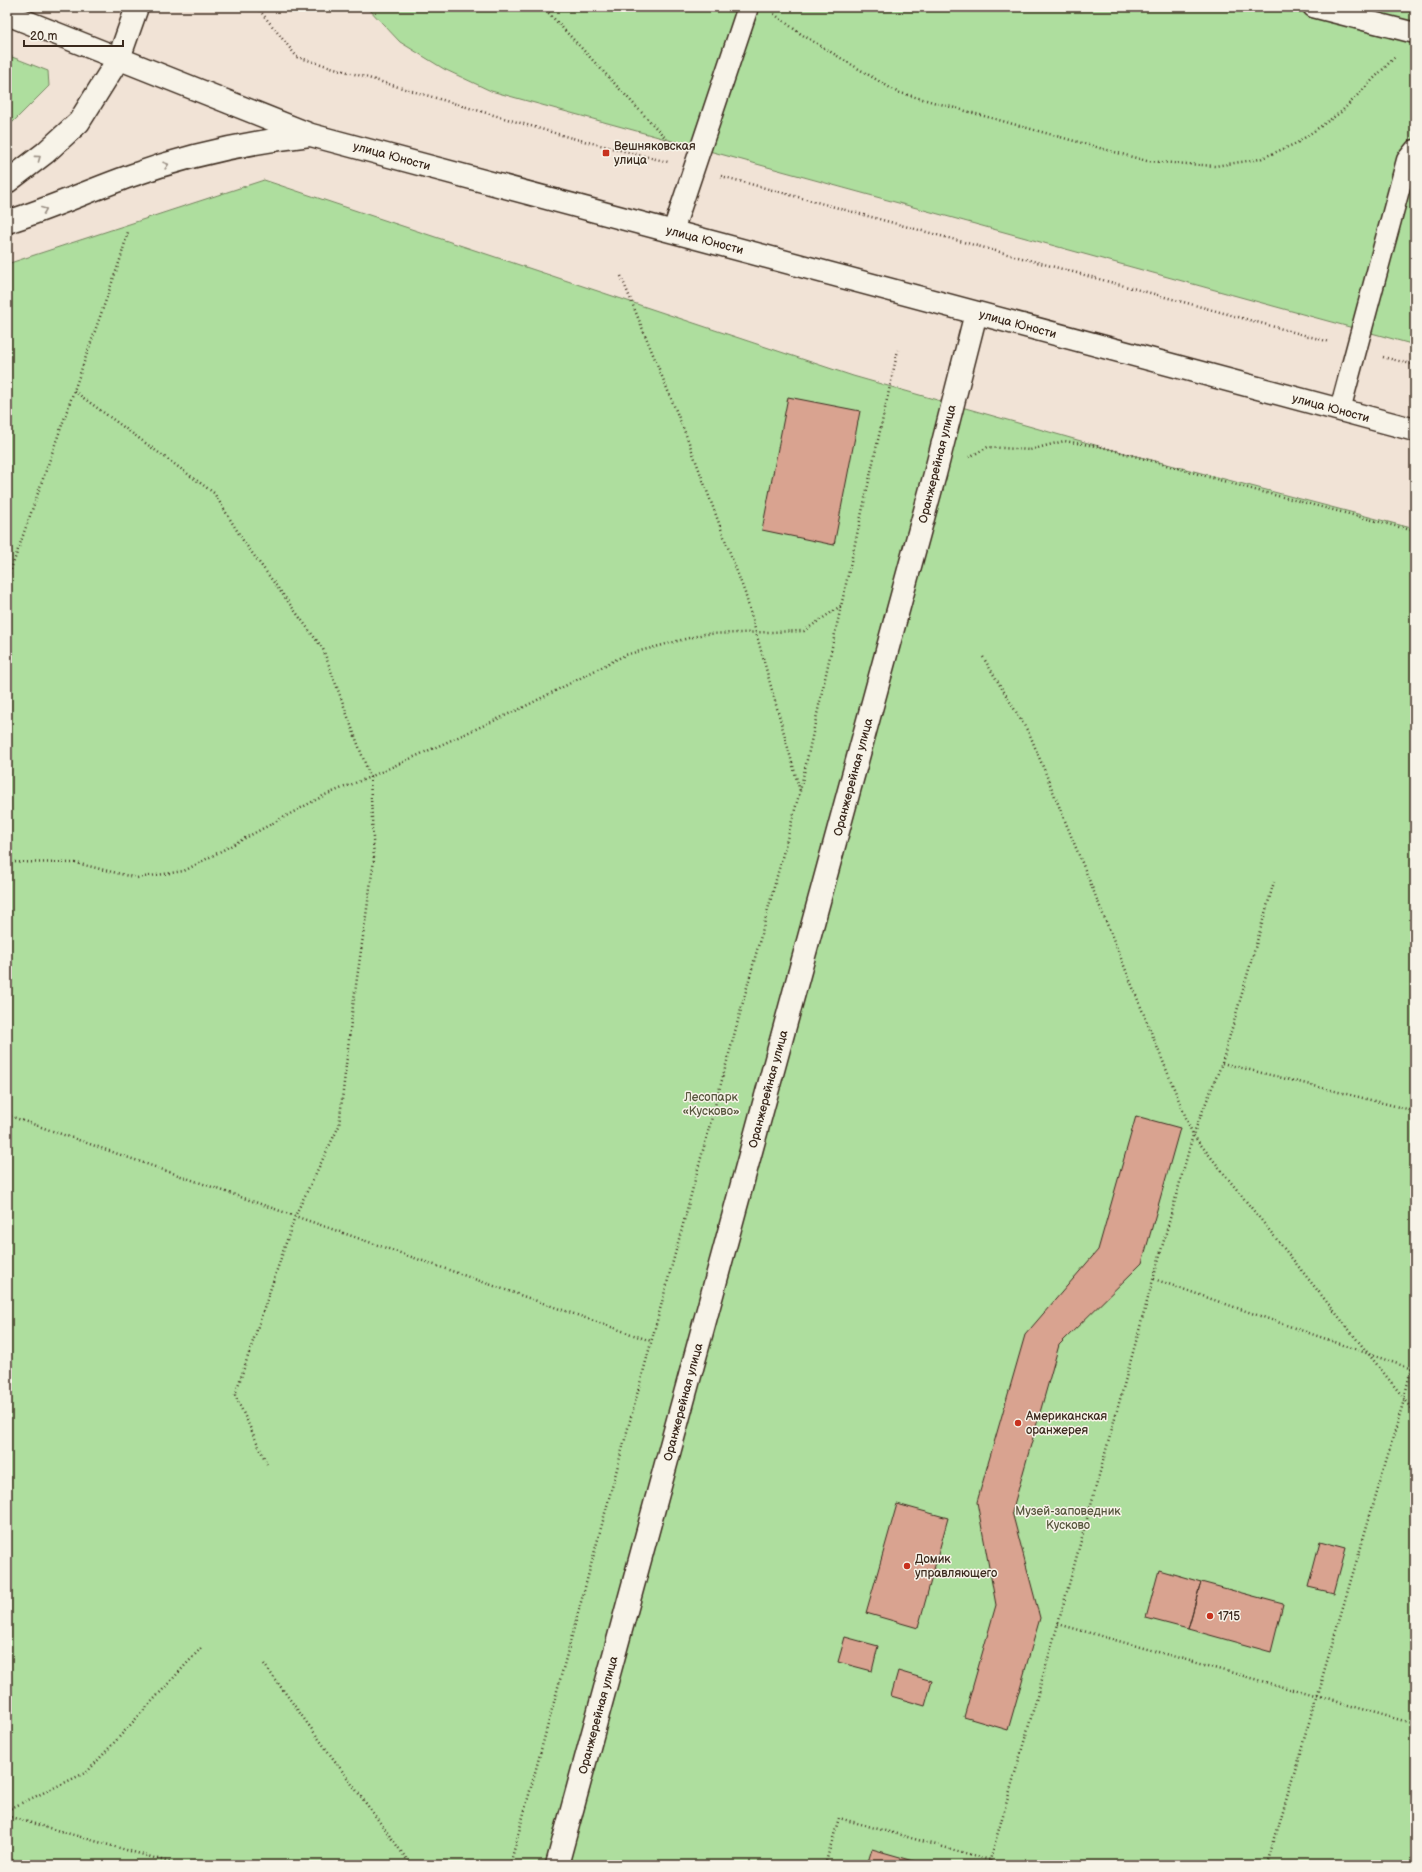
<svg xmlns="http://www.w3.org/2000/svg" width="1422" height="1872" font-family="'Balsamiq Sans',sans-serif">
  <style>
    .green { fill: #aede9e; stroke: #74845e }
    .building { fill: #d9a390; stroke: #3b2a1e }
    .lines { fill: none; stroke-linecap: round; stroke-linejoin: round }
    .service-casing { stroke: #3b2a1e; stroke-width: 23 }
    .minor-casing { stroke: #3b2a1e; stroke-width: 25 }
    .secondary-casing { stroke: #3b2a1e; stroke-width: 25 }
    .path { stroke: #3b2a1e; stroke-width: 2.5; stroke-dasharray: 1 3; stroke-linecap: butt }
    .service { stroke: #f7f3e8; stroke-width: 20 }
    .minor { stroke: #f7f3e8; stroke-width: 22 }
    .secondary { stroke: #f7f3e8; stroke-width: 22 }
    .oneway { stroke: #998e83 }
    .poi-dot { fill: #c8321e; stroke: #f7f3e8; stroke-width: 1.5 }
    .labels { text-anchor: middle; stroke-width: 3; stroke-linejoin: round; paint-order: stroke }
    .poi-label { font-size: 12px; fill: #3b2a1e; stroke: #f7f3e8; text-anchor: start }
    .street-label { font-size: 12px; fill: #3b2a1e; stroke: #f7f3e8 }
    .park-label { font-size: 12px; fill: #58573e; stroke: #f7f3e8 }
  </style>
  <rect width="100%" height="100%" fill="#f1e3d6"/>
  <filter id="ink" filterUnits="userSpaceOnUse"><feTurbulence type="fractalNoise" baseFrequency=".025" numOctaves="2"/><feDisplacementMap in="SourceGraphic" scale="8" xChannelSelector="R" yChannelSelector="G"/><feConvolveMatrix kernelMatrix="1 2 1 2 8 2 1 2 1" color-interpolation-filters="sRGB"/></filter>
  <g filter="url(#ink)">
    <!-- green -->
    <path class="green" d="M367 7H1415V345L491 91 444 69 400 42Z
      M7 55 48 71 49 86 7 128Z
      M264 180 853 376 1102 447 1415 529V1865H7V264Z"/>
    <!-- building -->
    <path class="building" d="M788 397 860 411 834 545 762 530Z
      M1136 1116 1180 1128 1142 1263 1059 1345 1012 1512 1040 1618 1008 1730 964 1717 996 1605 977 1502 1025 1335 1098 1250Z
      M897 1504 948 1518 918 1628 866 1613Z
      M1320 1541 1346 1548 1334 1593 1308 1587Z
      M1159 1570 1201 1582 1188 1629 1146 1618Z
      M1201 1582 1283 1604 1271 1652 1188 1629Z
      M845 1637 878 1646 872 1671 838 1662Z
      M898 1671 932 1681 925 1706 891 1696Z
      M872 1849 928 1865H867Z"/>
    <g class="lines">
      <defs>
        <path id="service" d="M1313 7 1415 33
          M673 231 748 7
          M1340 410 1407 160 1415 150"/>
        <path id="minor" d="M557 1865 935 474 976 313"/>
        <path id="secondary" d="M7 14 311 135 1415 430
          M7 182 45 153 79 122 119 58 137 7
          M7 222C49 209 88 191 130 176 188 155 249 142 310 135"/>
      </defs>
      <!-- service casing -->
      <use href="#service" class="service-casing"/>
      <!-- minor casing -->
      <use href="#minor" class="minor-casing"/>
      <!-- secondary casing -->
      <use href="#secondary" class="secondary-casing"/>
      <!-- path -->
      <path class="path" d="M257 7 297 57 568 137 668 162
        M543 7 672 145
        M774 14 801 34 897 92 1147 161 1215 166 1260 159 1297 143 1341 112 1396 56
        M721 176 1330 342
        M621 276 688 440 745 593 800 791
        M1383 357 1415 365
        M74 391 214 493 244 542 323 649 370 777 374 860 352 1013 339 1126 295 1216 235 1395 267 1464
        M969 457 988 447 1030 450 1064 441 1102 447 1255 490 1415 531
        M7 581 120 260 128 232
        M983 657 1030 735 1193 1135 1415 1412
        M7 862 76 863 137 878 184 871 325 795 370 777 522 708 625 655 704 634 804 631 842 605
        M1222 1063 1274 882
        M7 1115 651 1341
        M1154 1279 1415 1370
        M1058 1624 1415 1724
        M264 1664 411 1865
        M7 1810 87 1772 202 1647
        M7 1816 179 1865
        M510 1865 800 791 898 350
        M825 1865 839 1818 990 1860
        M992 1865 990 1860 1058 1624 1193 1135 1222 1063 1415 1111
        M1267 1865 1404 1400 1411 1368"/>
      <!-- service -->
      <use href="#service" class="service"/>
      <!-- minor -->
      <use href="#minor" class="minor"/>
      <!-- secondary -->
      <use href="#secondary" class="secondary"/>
    </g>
    <!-- one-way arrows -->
    <defs><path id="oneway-chevron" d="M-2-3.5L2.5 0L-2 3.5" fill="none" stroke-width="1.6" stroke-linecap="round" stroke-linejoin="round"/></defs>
    <g class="oneway">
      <use href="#oneway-chevron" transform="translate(38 158) rotate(-36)"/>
      <use href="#oneway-chevron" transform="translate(166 165) rotate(-17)"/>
      <use href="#oneway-chevron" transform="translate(44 210) rotate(-22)"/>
    </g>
  </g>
  <!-- markers -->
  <g class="poi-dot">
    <rect x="602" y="149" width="8" height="8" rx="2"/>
    <circle cx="1018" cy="1423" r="4"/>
    <circle cx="907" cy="1566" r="4"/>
    <circle cx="1210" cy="1616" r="4"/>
  </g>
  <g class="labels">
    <!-- poi labels -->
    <g class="poi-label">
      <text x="614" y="150">Вешняковская<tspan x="614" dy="14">улица</tspan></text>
      <text x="1026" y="1420">Американская<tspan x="1026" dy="14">оранжерея</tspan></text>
      <text x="915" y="1563">Домик<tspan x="915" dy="14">управляющего</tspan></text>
      <text x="1218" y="1620">1715</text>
    </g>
    <!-- street labels -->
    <g class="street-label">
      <text transform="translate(392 156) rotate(15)" y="4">улица Юности</text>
      <text transform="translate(705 240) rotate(15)" y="4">улица Юности</text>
      <text transform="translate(1018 324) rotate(15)" y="4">улица Юности</text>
      <text transform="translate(1331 408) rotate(15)" y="4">улица Юности</text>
      <text transform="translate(937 464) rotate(-76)" y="4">Оранжерейная улица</text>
      <text transform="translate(853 777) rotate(-75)" y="4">Оранжерейная улица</text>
      <text transform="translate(768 1089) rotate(-75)" y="4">Оранжерейная улица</text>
      <text transform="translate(683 1402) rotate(-75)" y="4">Оранжерейная улица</text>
      <text transform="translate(598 1715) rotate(-75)" y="4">Оранжерейная улица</text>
    </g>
    <!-- park labels -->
    <g class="park-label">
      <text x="711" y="1101">Лесопарк<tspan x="711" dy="14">«Кусково»</tspan></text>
      <text x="1068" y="1515">Музей-заповедник<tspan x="1068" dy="14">Кусково</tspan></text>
    </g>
  </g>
  <!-- margin -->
  <rect width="1422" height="1872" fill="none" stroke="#f7f3e8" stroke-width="24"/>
  <rect x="12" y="12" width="1398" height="1848" fill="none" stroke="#3b2a1e" stroke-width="1.5" filter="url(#ink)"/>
  <!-- scale -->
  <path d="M24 40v6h99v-6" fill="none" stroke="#3b2a1e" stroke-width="2"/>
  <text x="30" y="40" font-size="12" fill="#3b2a1e" stroke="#f7f3e8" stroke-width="3" paint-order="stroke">20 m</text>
</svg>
